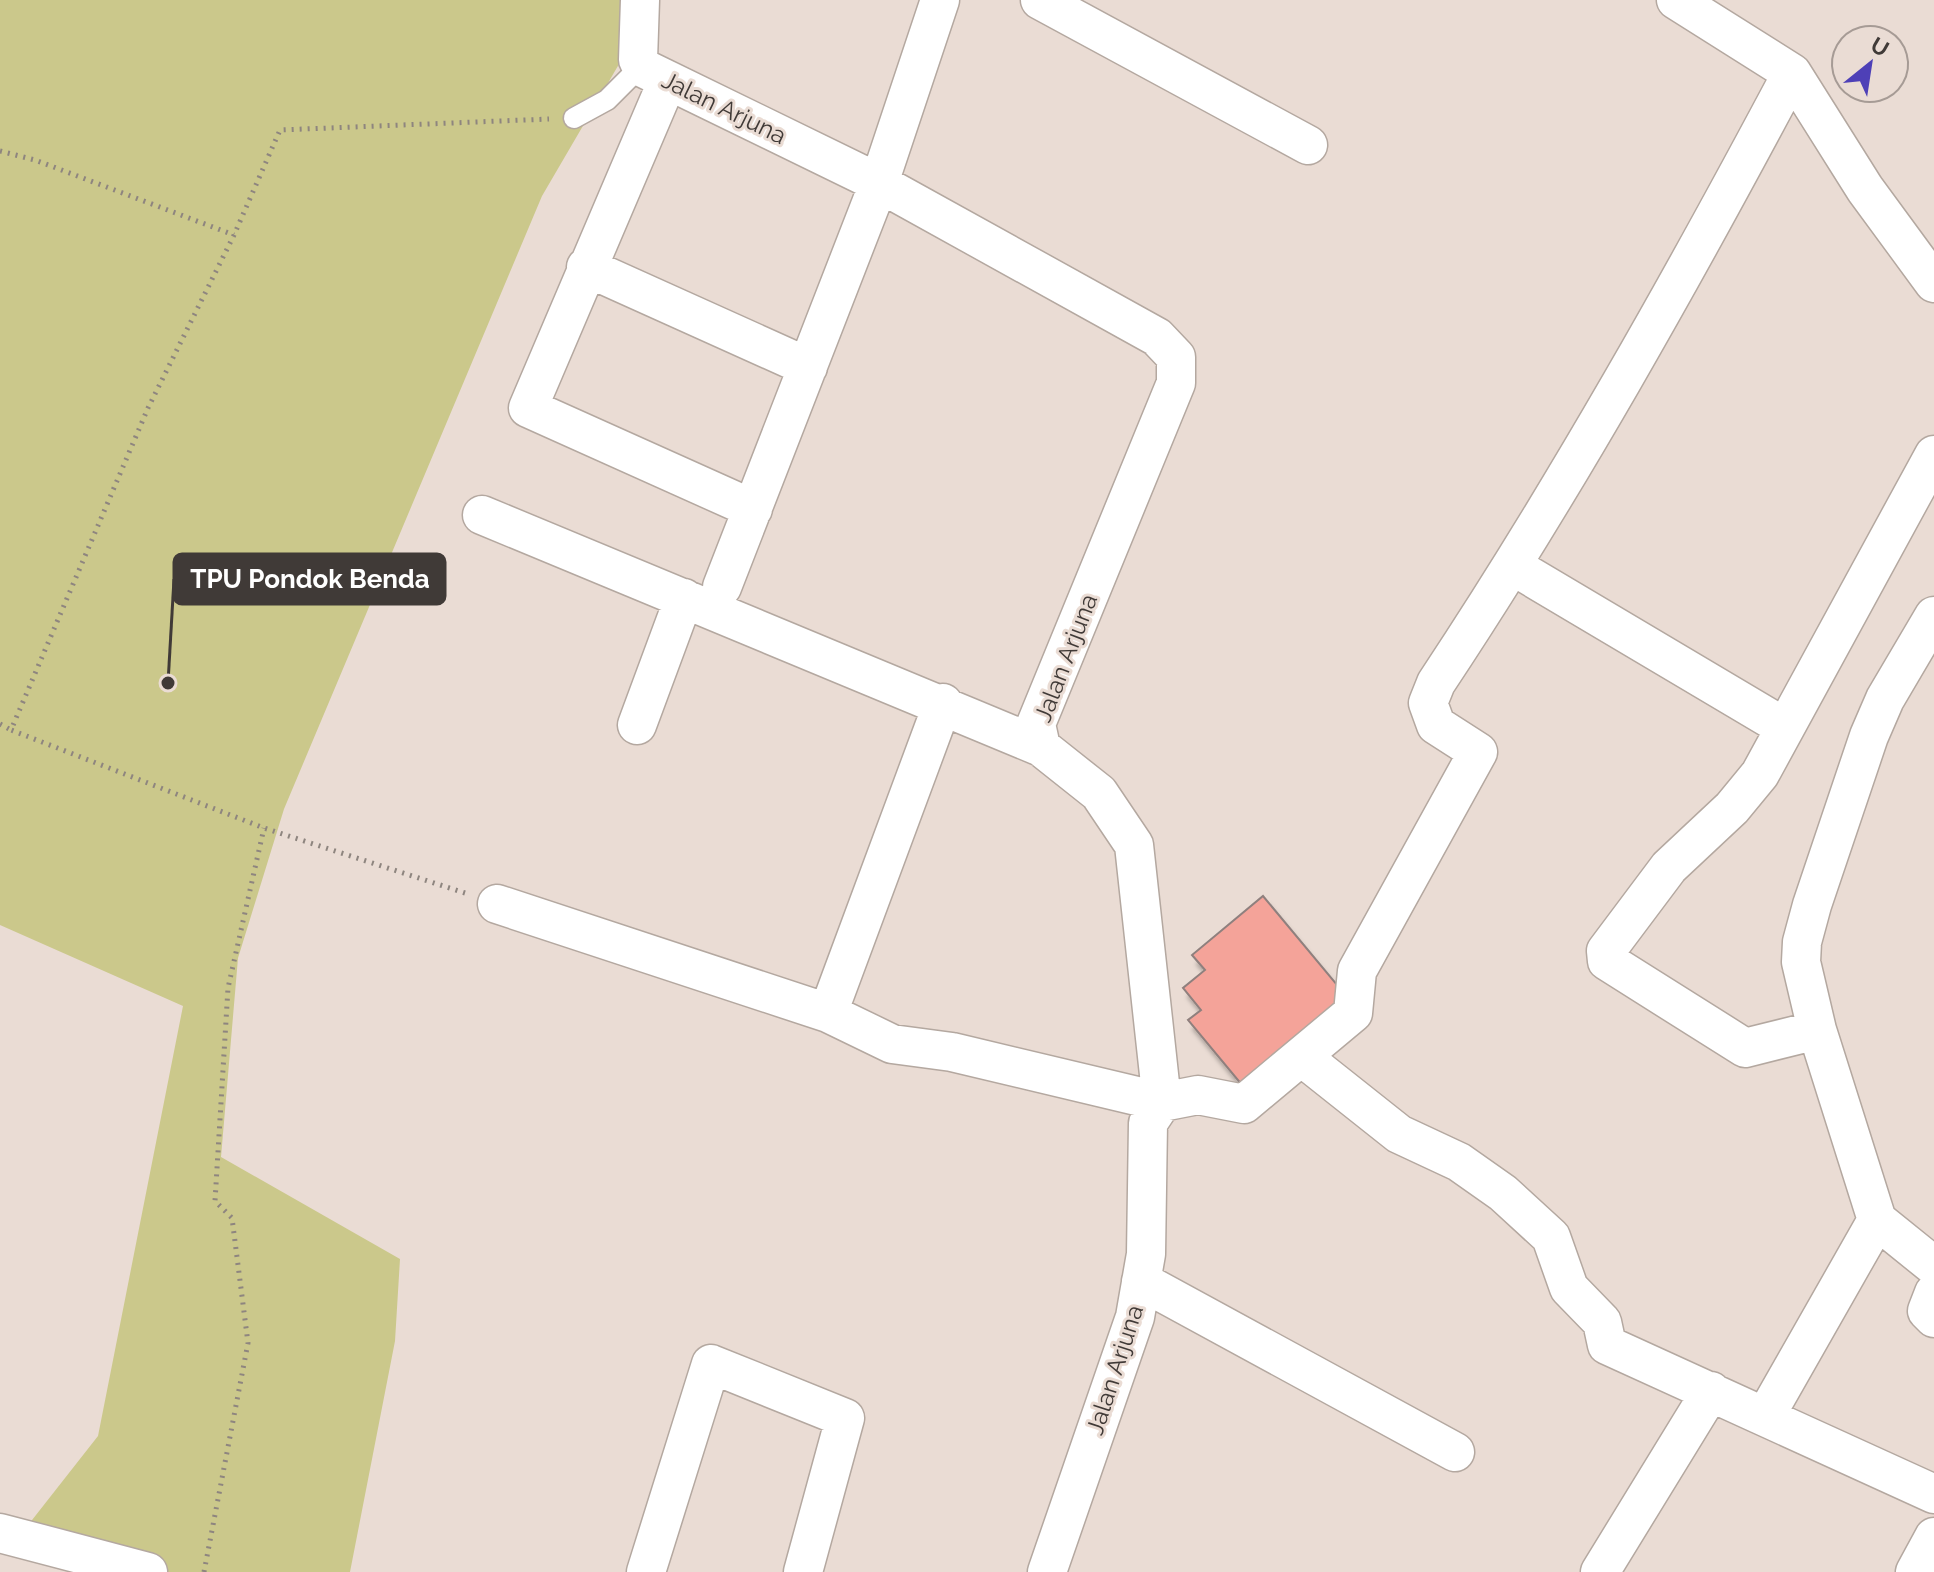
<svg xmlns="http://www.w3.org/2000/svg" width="1934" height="1572" font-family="Raleway,sans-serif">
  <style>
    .green { fill: #cbc88b }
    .building { fill: #f4a399; stroke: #8f807e; stroke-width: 2; filter: url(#shadow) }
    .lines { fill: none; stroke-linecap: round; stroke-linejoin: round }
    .lane-casing { stroke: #b4a8a0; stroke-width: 23 }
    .street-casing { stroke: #b4a8a0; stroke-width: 41 }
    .path { stroke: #8e857f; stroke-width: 5; stroke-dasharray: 2 6; stroke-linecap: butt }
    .lane { stroke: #fff; stroke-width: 20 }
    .street { stroke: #fff; stroke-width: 38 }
    .labels { text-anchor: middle; stroke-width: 6; stroke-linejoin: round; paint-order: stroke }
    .street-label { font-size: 24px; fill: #403a37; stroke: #eadcd4 }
    .leader { fill: none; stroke: #403a37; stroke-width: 3 }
    .callout-dot { fill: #403a37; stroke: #eadcd4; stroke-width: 3 }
    .callout { fill: #403a37; stroke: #403a37; stroke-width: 3 }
    .callout-label { font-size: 26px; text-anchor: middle; font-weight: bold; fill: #fff }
  </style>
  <defs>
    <filter id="shadow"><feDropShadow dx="5" dy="9" stdDeviation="2" flood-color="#0004"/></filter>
  </defs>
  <rect width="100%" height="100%" fill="#eadcd4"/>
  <!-- green -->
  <path class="green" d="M0 0H631L629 47 542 196 284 809 238 958 221 1157 400 1259 395 1341 350 1572H108L14 1543 98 1436 183 1006 0 925Z"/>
  <!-- building -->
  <path class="building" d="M1263 896 1353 1004 1247 1091 1188 1020 1201 1010 1183 988 1205 970 1192 955Z"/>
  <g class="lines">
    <defs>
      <path id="lane" d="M574 118 607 100 641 66"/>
      <path id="street" d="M640 0 638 60 643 68 879 183 1157 337 1176 357V383L1036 724 1041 747 1099 793 1134 845 1162 1102 1148 1123 1146 1254 1135 1317 1047 1572
        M1040 0 1308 145
        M1676 0 1792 73 1865 189 1934 283
        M667 82 528 408 753 509
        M586 267 808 367
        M482 515 1041 747
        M1513 566 1784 727
        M722 587 879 183 940 0
        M1934 616 1885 699 1869 736 1812 905 1802 942 1801 962 1817 1030 1877 1220 1934 1266
        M637 725 684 598
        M497 904 828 1013 892 1044 952 1052 1162 1102 1198 1095 1244 1104 1353 1013 1357 971 1478 752 1436 725 1428 703 1436 683C1566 487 1682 280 1792 73
        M828 1013 943 703
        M1817 1030 1745 1048 1607 961 1606 951 1669 867 1732 808 1760 774 1934 455
        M1302 1057 1399 1134 1459 1162 1503 1193 1551 1237 1569 1288 1602 1322 1607 1345 1934 1494
        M1141 1281 1455 1452
        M1934 1293 1927 1311 1934 1318
        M1766 1415 1877 1220
        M0 1533 148 1572
        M646 1572 711 1364 845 1418 803 1572
        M1600 1572 1711 1391
        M1915 1572 1934 1537"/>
    </defs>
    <!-- lane casing -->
    <use href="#lane" class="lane-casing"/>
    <!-- street casing -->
    <use href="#street" class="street-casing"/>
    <!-- path -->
    <path class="path" d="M0 151 35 160 234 235
      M0 724 11 730
      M465 893 264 828 11 730 148 408 234 235 280 130 549 119
      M204 1572 248 1343 232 1218 215 1201 228 988 264 828"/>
    <!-- lane -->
    <use href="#lane" class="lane"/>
    <!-- street -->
    <use href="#street" class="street"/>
  </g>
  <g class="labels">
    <!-- street labels -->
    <g class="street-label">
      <text transform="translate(724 108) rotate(26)" y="8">Jalan Arjuna</text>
      <text transform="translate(1066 658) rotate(-69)" y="8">Jalan Arjuna</text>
      <text transform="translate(1115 1370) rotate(-72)" y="8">Jalan Arjuna</text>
    </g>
  </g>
  <!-- callouts -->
  <path class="leader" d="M168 683L174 579"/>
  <circle class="callout-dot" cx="168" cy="683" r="8"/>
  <rect class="callout" x="174" y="554" width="271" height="50" rx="8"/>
  <g class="callout-label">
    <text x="310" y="588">TPU Pondok Benda</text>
  </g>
  <!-- north arrow -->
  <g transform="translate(1870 64) rotate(30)"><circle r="38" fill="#eadcd4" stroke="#a69b95" stroke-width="2"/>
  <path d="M0-6L14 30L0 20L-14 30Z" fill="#4e40b7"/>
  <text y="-12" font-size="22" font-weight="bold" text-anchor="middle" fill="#403a37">U</text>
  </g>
</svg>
